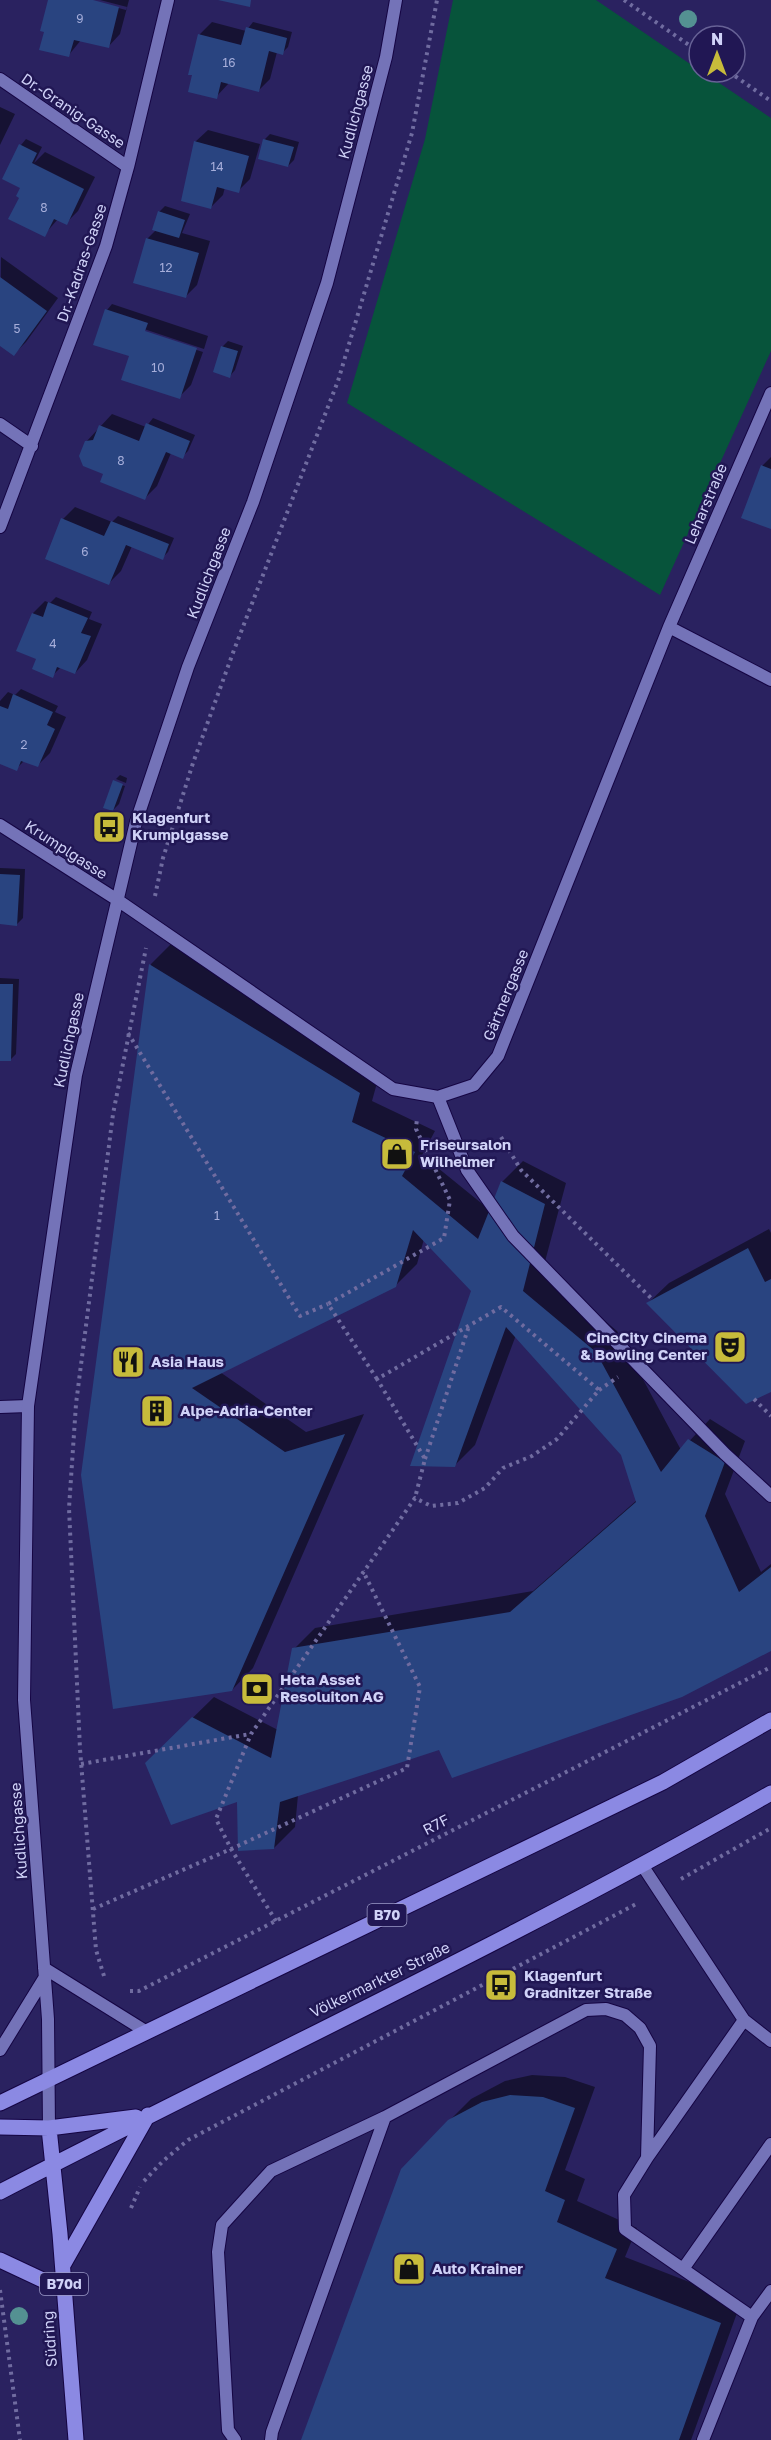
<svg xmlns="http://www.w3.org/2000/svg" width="771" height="2440" font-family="'Golos Text',sans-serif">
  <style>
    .green { fill: #07543b }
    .shadow { fill: #0007 }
    .building { fill: #294480 }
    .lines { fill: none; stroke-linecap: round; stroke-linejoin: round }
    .lane-casing { stroke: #150543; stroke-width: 14 }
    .street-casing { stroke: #150543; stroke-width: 14 }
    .primary-casing { stroke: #150543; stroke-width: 17 }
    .path { stroke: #706ca0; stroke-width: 4; stroke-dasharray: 3 4.5; stroke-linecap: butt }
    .lane { stroke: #7473b8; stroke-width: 12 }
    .street { stroke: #7473b8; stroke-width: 12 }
    .primary { stroke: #8b89e3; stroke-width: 15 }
    .tree { fill: #549192 }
    .labels { text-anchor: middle; stroke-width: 5; stroke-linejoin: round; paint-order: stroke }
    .number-label { font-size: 12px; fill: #a6aeda }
    .shield { fill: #211754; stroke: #9c9ac7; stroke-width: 1.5 }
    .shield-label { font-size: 14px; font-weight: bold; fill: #d0d2f8 }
    .street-label { font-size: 15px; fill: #d0d2f8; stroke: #211754 }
    .poi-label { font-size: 15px; font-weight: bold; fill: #d0d2f8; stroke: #211754; text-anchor: start }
  </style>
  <rect width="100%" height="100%" fill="#2a2260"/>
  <!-- green -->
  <path class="green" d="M453 0H596L699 70V72H703L771 118V351L660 595 347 403 425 139Z"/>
  <!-- shadow -->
  <path class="shadow" d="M50 0H88L126 10 127 7 100 0H129L120 34 108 47 81 40 68 56 46 31Z
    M212 22 246 31 253 22 292 32 288 47 282 53 277 52 270 79 258 91 229 83 216 97 193 74 190 73 200 34Z
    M0 107 15 114 0 145Z
    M208 130 260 144 250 179 238 191 225 187 223 195 211 207 195 142Z
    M270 134 299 142 294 160 288 166 265 139Z
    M26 139 42 147 34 163 45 152 95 177 78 211 66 223 58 219 44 235 21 197 24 182 21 145Z
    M165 206 190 214 182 233 210 241 197 285 185 297 147 239 156 230 159 212Z
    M1 257 58 298 26 342 14 354 0 344Z
    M112 304 208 336 204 349 144 329V333L203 352 191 385 179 397 132 350 107 310Z
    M228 341 243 346 235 370 230 376 222 347Z
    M112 414 146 427 153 418 195 435 188 451 182 457 171 453 157 486 145 498 105 474 86 442Z
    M771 457V527L762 466Z
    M75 507 112 522 118 516 174 538 168 552 162 558 132 546 121 571 109 583 63 519Z
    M56 597 92 612 89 619 102 624 87 660 75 673 61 667 52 676 38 658 18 650 33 613 45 601 50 603Z
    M21 689 58 706 55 712 66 717 50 753 38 765 25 760 16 769 0 762V701L8 692 15 695Z
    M120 775 127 778 126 783 116 779Z
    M115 780V783L125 786 119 804 113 810Z
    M0 868 25 869 23 918 17 924 0 923Z
    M172 943 380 1072 372 1101 435 1131 422 1155 491 1211 502 1182 523 1161 566 1183 543 1269 617 1331 681 1450 710 1419 745 1441 725 1494 761 1572 771 1564V1649L440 1749 298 1795 295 1827 274 1848 238 1800 168 1742 214 1697 278 1730 294 1649 315 1628 533 1591 637 1500 623 1454 516 1335 475 1445 454 1466 473 1290 424 1239 417 1264 395 1286 220 1372 306 1432 364 1414 253 1668 232 1690 82 1475 151 964Z
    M0 978 19 979 16 1054 10 1060 0 1059Z
    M769 1229 771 1233V1390L648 1303 669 1283Z
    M532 2075 565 2077 595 2087 565 2170 585 2179 577 2201 637 2228 625 2257 741 2302 691 2440H302L449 2121 471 2099 505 2081Z"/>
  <!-- building -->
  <path class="building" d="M48 0H93L119 7 109 48 74 40 69 57 39 50 44 32 40 31Z
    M218 0H251L250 7Z
    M246 27 287 38 283 55 269 51 259 92 221 82 217 99 188 92 192 75H188L198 34 241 45Z
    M263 139 294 147 288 167 258 159Z
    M194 141 249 156 239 193 217 187 211 209 181 201Z
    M19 144 37 153 32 163 84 189 67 225 54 219 45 237 8 219 19 198 16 196 20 188 2 179Z
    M158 211 185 220 179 238 152 230Z
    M146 238 199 253 186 298 133 283Z
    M0 277 47 311 14 356 0 346Z
    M105 309 148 323 145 331 197 348 180 399 121 380 129 356 93 345Z
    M221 346 238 351 230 378 213 372Z
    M146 423 190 441 183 459 166 452 145 500 100 482 103 474 83 466 79 456 85 441 93 440 99 425 139 441Z
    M761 465 771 469V529L741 518Z
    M61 518 104 536 111 521 169 544 163 560 126 545 109 585 45 559Z
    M48 602 88 618 81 633 91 636 75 674 57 667 53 678 32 669 36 659 16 651 32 613 43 617Z
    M13 694 53 712 47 725 55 729 38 767 21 761 17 771 0 764V706L8 709Z
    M113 780 123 784 113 811 103 808Z
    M0 874 20 875 17 926 0 924Z
    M149 964 360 1093 352 1122 415 1152 402 1176 478 1239 501 1181 545 1204 523 1291 596 1352 661 1472 688 1439 725 1462 705 1516 739 1592 771 1567V1651L682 1697 452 1778 439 1750 280 1802 274 1849 238 1851 237 1802 171 1825 145 1763 192 1717 271 1758 292 1648 510 1612 636 1502 621 1455 506 1327 455 1467 410 1466 471 1291 413 1230 396 1287 192 1388 285 1452 345 1434 232 1691 113 1709 81 1475Z
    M0 984H13L11 1061H0Z
    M748 1248 765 1282 771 1279V1392L746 1404 646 1303Z
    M510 2095 543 2097 575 2108 545 2191 565 2200 557 2222 617 2249 605 2278 721 2323 679 2440H301L401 2169 448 2120 482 2102Z"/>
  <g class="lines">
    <defs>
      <path id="lane" d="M438 1097 467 1170 513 1236 725 1454 771 1496
        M0 1407 28 1406
        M642 1865 744 2020 771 2041
        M744 2020 647 2158 624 2195 625 2229 752 2317
        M683 2269 771 2144
        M235 2440 228 2430 218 2252 222 2225 271 2171 385 2117
        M271 2440 272 2432 385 2117 586 2010 606 2009 625 2015 640 2028 650 2046 647 2158
        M703 2440 752 2317 771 2291"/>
      <path id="street" d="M0 79 128 167
        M0 424 32 446
        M0 527 106 246 128 167 168 0
        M669 627 771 680
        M0 825 116 899 393 1089 438 1097 474 1085 498 1056 669 627 771 393
        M44 1968 147 2032
        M0 2050 45 1977
        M49 2128 48 2019 24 1700 28 1406 76 1075 136 822 188 667 253 502 327 283 386 57 396 0"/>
      <path id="primary" d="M0 2103 663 1782 771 1720
        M0 2127 49 2128 136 2117
        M49 2128 60 2234 76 2440
        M0 2192C257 2059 520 1937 771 1793
        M0 2260 64 2290
        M63 2265 148 2115"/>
    </defs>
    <!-- lane casing -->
    <use href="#lane" class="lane-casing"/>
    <!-- street casing -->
    <use href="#street" class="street-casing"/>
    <!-- primary casing -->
    <use href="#primary" class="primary-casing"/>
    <!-- path -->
    <path class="path" d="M624 0 699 52
      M729 72 771 101
      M155 896 163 858 193 763 234 650 338 381 412 133 437 0
      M128 1033 300 1316 328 1304
      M501 1137 521 1170 653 1300
      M377 1379 328 1304 444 1238 450 1200 416 1129 417 1118
      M599 1390 618 1377
      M754 1399 771 1416
      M425 1459 469 1326
      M81 1764 250 1734
      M681 1879 771 1828
      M93 1909 231 1849 407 1768 420 1687 363 1571
      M276 1921 231 1849 216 1819 251 1734 415 1498 431 1506 458 1503 485 1488 503 1468 532 1456 557 1439 599 1390 501 1307 377 1379 425 1459 415 1498
      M104 1976 96 1950 80 1749 69 1508 76 1404 113 1114 146 948
      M130 1991H139L771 1667
      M144 2181 163 2161 188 2140 638 1903
      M131 2208 140 2187
      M0 2290 20 2440"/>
    <!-- lane -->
    <use href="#lane" class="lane"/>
    <!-- street -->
    <use href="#street" class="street"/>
    <!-- primary -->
    <use href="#primary" class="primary"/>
  </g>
  <!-- trees -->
  <g class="tree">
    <circle cx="688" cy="19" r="9"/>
    <circle cx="19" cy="2316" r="9"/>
  </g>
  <!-- icons -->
  <defs>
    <symbol id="bus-square" viewBox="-11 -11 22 22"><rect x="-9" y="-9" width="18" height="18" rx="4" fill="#c7bb3b" stroke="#211754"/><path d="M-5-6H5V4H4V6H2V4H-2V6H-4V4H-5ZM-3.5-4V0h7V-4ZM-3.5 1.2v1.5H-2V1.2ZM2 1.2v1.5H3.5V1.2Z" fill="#111"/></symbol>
    <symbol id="shop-square" viewBox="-11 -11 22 22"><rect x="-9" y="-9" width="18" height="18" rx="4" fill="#c7bb3b" stroke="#211754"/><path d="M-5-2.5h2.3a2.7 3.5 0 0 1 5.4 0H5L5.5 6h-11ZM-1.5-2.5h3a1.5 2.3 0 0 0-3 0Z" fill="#111"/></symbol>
    <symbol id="theatre-square" viewBox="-11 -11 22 22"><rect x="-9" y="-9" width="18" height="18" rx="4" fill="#c7bb3b" stroke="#211754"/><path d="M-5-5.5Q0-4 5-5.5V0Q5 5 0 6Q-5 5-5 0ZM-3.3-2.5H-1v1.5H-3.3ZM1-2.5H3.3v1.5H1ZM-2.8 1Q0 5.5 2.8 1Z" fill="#111"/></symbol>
    <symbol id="restaurant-square" viewBox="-11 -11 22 22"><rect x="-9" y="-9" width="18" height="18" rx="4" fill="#c7bb3b" stroke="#211754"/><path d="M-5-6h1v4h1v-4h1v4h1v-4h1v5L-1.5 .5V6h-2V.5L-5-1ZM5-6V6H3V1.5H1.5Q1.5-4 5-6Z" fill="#111"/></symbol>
    <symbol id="building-square" viewBox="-11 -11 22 22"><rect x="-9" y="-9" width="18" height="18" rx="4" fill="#c7bb3b" stroke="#211754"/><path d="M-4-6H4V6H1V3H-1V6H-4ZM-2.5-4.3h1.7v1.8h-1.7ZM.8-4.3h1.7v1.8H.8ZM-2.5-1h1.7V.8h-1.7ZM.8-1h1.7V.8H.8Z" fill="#111"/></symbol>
    <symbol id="bank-square" viewBox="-11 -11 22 22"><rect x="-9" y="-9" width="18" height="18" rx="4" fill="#c7bb3b" stroke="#211754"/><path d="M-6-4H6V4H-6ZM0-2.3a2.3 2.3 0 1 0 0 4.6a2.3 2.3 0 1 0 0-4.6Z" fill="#111"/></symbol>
  </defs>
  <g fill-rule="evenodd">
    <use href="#bus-square" x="90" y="808" width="38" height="38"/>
    <use href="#shop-square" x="378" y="1135" width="38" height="38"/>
    <use href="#theatre-square" x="711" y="1328" width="38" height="38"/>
    <use href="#restaurant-square" x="109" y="1343" width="38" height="38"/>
    <use href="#building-square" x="138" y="1392" width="38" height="38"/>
    <use href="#bank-square" x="238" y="1670" width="38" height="38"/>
    <use href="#bus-square" x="482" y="1966" width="38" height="38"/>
    <use href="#shop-square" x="390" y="2250" width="38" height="38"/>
  </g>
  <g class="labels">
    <!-- number labels -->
    <g class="number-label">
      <text x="80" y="23">9</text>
      <text x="229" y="67">16</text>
      <text x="217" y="171">14</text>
      <text x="44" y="212">8</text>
      <text x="166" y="272">12</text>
      <text x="17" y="333">5</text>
      <text x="158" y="372">10</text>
      <text x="121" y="465">8</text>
      <text x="85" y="556">6</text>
      <text x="53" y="648">4</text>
      <text x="24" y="749">2</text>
      <text x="217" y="1220">1</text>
    </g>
    <!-- shield labels -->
    <g class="shield">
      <rect x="367.5" y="1904" width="39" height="22" rx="4.5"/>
      <rect x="40" y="2273" width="48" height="22" rx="4.5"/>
    </g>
    <g class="shield-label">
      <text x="387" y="1920">B70</text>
      <text x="64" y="2289">B70d</text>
    </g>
    <!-- street labels -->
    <g class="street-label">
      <text transform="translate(73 111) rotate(34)" y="5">Dr.-Granig-Gasse</text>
      <text transform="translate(356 112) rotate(-75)" y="5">Kudlichgasse</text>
      <text transform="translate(82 263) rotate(-71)" y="5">Dr.-Kadras-Gasse</text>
      <text transform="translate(706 504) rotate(-67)" y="5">Leharstraße</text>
      <text transform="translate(209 573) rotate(-69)" y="5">Kudlichgasse</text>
      <text transform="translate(66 850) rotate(33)" y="5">Krumplgasse</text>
      <text transform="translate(506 995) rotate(-68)" y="5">Gärtnergasse</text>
      <text transform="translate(69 1040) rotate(-78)" y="5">Kudlichgasse</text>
      <text transform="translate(436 1825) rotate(-27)" y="5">R7F</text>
      <text transform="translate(19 1831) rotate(-94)" y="5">Kudlichgasse</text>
      <text transform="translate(380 1980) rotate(-26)" y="5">Völkermarkter Straße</text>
      <text transform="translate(50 2339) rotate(-94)" y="5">Südring</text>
    </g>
    <!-- poi labels -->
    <g class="poi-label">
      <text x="132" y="823">Klagenfurt<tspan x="132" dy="17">Krumplgasse</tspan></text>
      <text x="420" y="1150">Friseursalon<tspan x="420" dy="17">Wilhelmer</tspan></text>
      <text x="707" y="1343" text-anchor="end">CineCity Cinema<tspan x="707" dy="17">&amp; Bowling Center</tspan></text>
      <text x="151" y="1367">Asia Haus</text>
      <text x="180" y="1416">Alpe-Adria-Center</text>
      <text x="280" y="1685">Heta Asset<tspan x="280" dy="17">Resoluiton AG</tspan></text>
      <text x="524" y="1981">Klagenfurt<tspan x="524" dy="17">Gradnitzer Straße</tspan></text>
      <text x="432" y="2274">Auto Krainer</text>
    </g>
  </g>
  <!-- north arrow -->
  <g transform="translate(717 54)"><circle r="28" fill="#211754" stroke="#676296" stroke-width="1.5"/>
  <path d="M0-4.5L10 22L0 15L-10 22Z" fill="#c7bb3b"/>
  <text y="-9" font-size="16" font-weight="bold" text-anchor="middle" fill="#d0d2f8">N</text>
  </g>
</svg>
